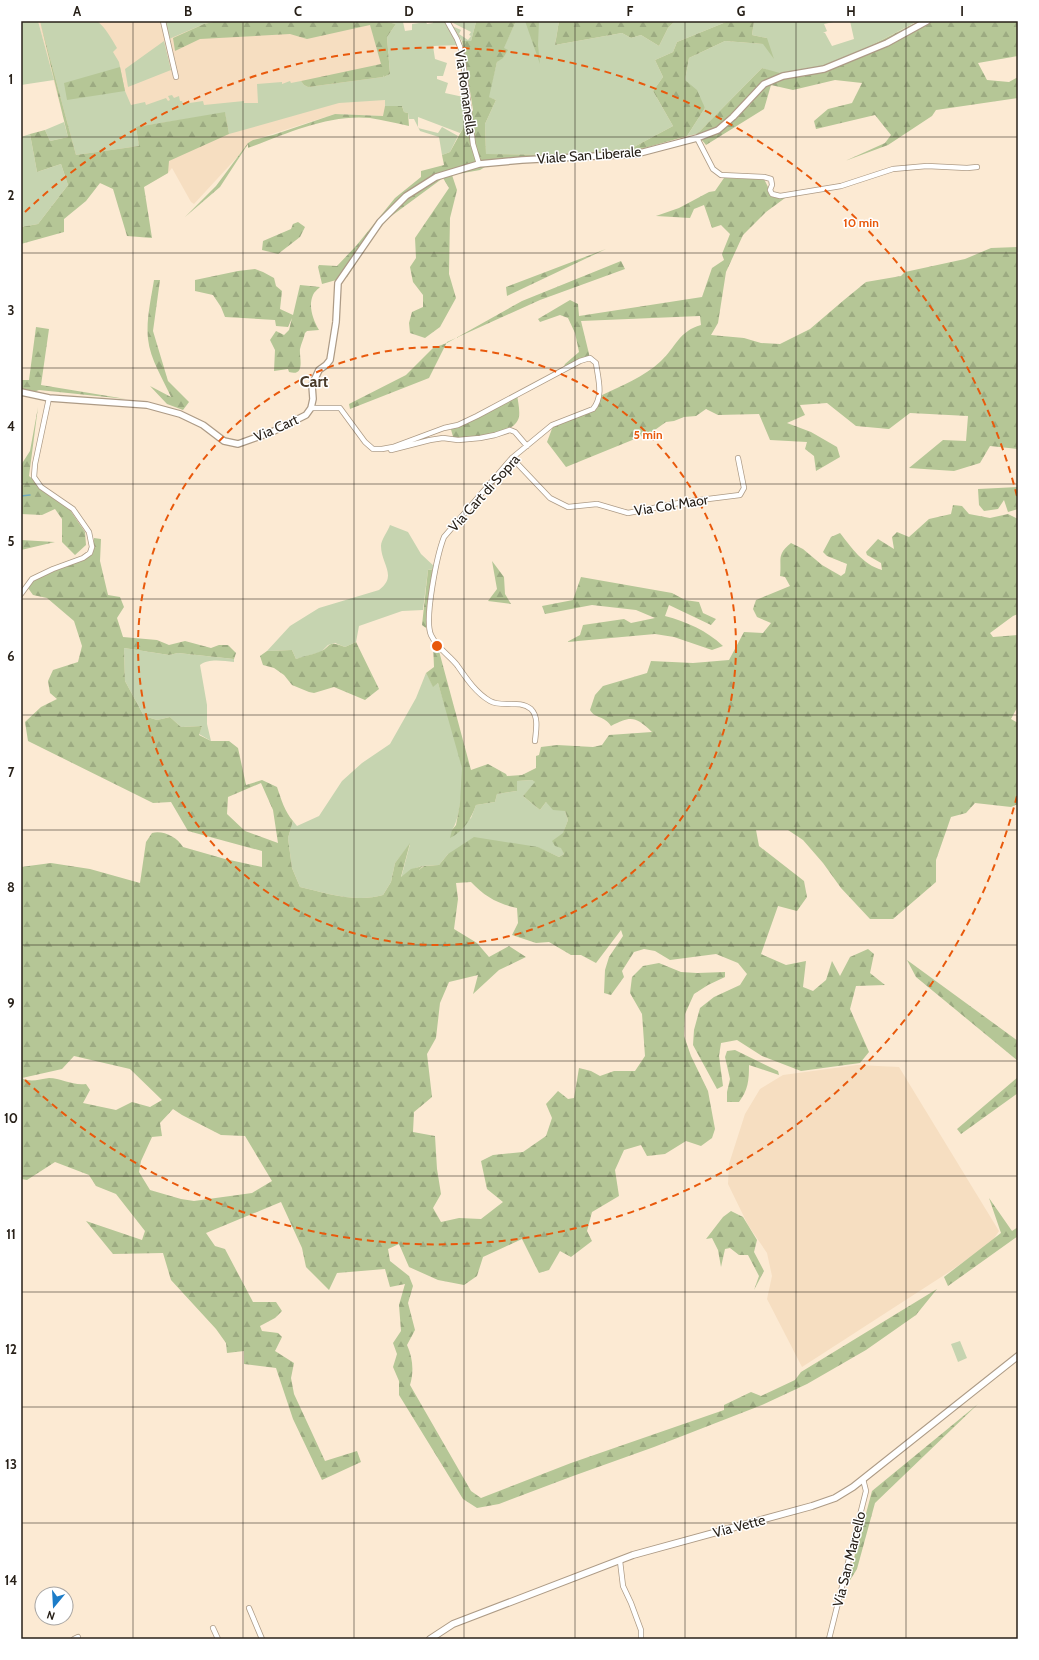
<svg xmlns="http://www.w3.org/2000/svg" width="1039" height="1660" font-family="Cabin,sans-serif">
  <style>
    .built { fill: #f6dec1 }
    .green { fill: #c6d4b0 }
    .forest { fill: url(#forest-firs); fill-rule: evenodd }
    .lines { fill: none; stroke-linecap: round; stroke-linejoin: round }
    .stream { stroke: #6eaabe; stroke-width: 1.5 }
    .minor-casing { stroke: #ad9b86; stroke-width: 6 }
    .tertiary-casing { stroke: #ad9b86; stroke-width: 8 }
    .secondary-casing { stroke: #ad9b86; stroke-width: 8 }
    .minor { stroke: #fff; stroke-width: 4.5 }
    .tertiary { stroke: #fff; stroke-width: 5.5 }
    .secondary { stroke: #fff; stroke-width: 6 }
    .grid { fill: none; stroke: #282119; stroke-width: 1; stroke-opacity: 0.55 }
    .ring { fill: none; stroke: #e8590c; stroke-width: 2; stroke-dasharray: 7 5 }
    .labels { text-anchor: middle; stroke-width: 3; stroke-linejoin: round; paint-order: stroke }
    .street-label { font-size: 14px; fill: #282119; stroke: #fff }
    .quarter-label { font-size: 16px; font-weight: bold; fill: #4a3b29; stroke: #fff }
    .centre { fill: #e8590c; stroke: #fff; stroke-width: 2 }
    .ring-label { font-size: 12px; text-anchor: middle; font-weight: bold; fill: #e8590c; stroke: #fff; stroke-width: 3; stroke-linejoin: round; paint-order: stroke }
    .neatline { fill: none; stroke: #282119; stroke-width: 1.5 }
    .grid-label { font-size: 13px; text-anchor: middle; font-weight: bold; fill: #282119 }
  </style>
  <defs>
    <pattern id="forest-firs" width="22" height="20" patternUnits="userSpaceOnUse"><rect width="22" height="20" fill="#b5c696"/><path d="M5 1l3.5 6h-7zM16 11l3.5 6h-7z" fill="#9caa81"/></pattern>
  </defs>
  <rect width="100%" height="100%" fill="#fcead3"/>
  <!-- built -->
  <path class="built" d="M38 21H369L384 72 386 96 384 116 335 114 253 140 194 204 191 202 172 168 168 173 143 187 96 183 82 189Z
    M857 1065 899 1067 999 1231 991 1243 949 1272 802 1367 767 1299 772 1276 767 1253 748 1225 728 1184 729 1164 745 1114 760 1089 783 1075Z"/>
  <!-- green -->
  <path class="green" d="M21 21H38L54 80 21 85Z
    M40 21H97C106 28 111 38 117 48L113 52 119 62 125 91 131 105 145 102 146 105 166 98 168 101 170 100 168 96 172 95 174 98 179 96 180 101H182L183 104 203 101 204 105 244 101V103H258L257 84 282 82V84L290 81 291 83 301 81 304 85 308 87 383 77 384 74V77L390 74 387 37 396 24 383 21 403 22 405 31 412 30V24L426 22 427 24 433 23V21H447L460 45 433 46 435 59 447 63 443 76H437V79L448 83 445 93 468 98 470 118 460 133 418 117V128L438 133 442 127 458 136 450 152 442 155 439 137 420 131 414 119H409L408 113 404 112 402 106H385V100L339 103 229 134 225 113 136 127 139 146 76 155Z
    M165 21H218L204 24 169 39Z
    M449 21H484L476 22 471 41H462L452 26 461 30 459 34 468 40 471 36 469 35 471 32Z
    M516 21H559L555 45 622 33 631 38 641 35 659 46 668 28 675 21 726 22 677 42 673 52 655 60 663 77 653 91 673 126 632 148 558 155 486 154 485 124 496 100 488 97 497 62Z
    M754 21H838L824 24 827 31 823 33H825L832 46 854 39 850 21H918L874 44 871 52 795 80 762 68 697 134 687 136 705 108 685 80 689 58 725 41 763 44 767 38 752 35Z
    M164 41 171 70 128 87 125 69Z
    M64 122 68 137 50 141 45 130Z
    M30 134 37 172 61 164 68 185 38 224 21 227V137Z
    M390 525 408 532 421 554 436 568 428 570 423 610 402 611 359 626 356 642 345 647 335 643 328 645 321 652 296 659 292 650 267 651 290 626 319 608 379 590C398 576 381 564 381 546 381 540 388 531 390 525Z
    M124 648 169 655 178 653 234 659V662C223 661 209 658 200 665L207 705V724L211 741 199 734 202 726 181 727 170 717 157 720 144 716 125 681Z
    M426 673 433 686 438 683C446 710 456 738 462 767 464 779 460 820 452 830L471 818 476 805 495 802 497 794 517 791V781L532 780 536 782 523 796 540 810 546 802 565 811 568 820C564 831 559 843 564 854L559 857 537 847 448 854 439 865C421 866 415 865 401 878L410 844 395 863 391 882 383 895C356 903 326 893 300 887L292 868 288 838 293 821 297 826 319 816 342 781 362 763 390 744 416 698Z
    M960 1341 967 1358 958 1362 951 1344Z"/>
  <!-- forest -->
  <path class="forest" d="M40 21 76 155 139 146 136 127 225 112 229 134 169 161 168 173 144 187 152 238 127 236 113 189 100 183 86 201 64 219V232L21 244V227L38 224 68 185 61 164 37 172 30 134 45 130 50 141 68 137Z
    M218 21H383L396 24 387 37 390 74 384 77 383 75V77L308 87 304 85 301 81 381 64 370 25 307 39 290 34 200 39 175 51 173 38 204 24Z
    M484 21H516L504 48 508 50 503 58 497 62 489 97 496 100 485 124 486 154 558 155 632 148 673 126 653 91 663 77 655 60 673 52 677 42 726 22 725 21H754L752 35 767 38 774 59 763 44 725 41 689 58 685 80 697 90 705 108 687 136 634 151 558 155 495 161 480 170 452 175 457 190 450 218 449 274 456 298 440 327 425 338 410 333 409 323 412 312 423 307V295L413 282 410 267 416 258 415 238 449 188 443 178 390 217 378 230 347 277 322 284 318 267 319 265 337 266 356 246 395 198 421 177V171L444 165 442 155 450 152 473 110 462 41H471L476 22Z
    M525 21H539L538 45 540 64Z
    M559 21H675L668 28 659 46 641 35 631 38 622 33 555 45Z
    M919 21H1018V56L978 63 987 80 1009 82 1018 77V98L936 110 932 116 888 145 845 161 885 143 891 135 875 115 816 129 814 121 828 109 852 103 862 83 835 80 793 90 771 85 764 109 706 145 697 134 762 68 794 77 871 52 874 44Z
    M120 67 125 91 67 100 64 83Z
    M385 106H402L404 112 408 113 409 126C396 123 383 120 370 118 328 114 286 134 248 148V144L220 187 185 217 216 186 248 143 253 140 273 135 335 114 383 116Z
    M724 178 764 179 773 197 785 198 766 212 743 235 726 272 718 323 711 335 744 338 761 343 780 344 810 329 844 300 866 282 901 276 905 272 965 259 991 248 1018 247V449L990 446 980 463 954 471 909 468 943 440 966 441 968 416 910 413 889 429 856 426 827 403 800 405 805 415 787 423 811 432 837 447 840 457 816 471 814 456 805 449 807 442 770 440 759 414 718 415 706 409 696 416 684 417 674 421 666 422 652 432 566 467 547 442 553 426 597 408 600 396C621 386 644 377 661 361 676 347 679 331 701 325L700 316 581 321 590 358 562 371 565 364 579 352 575 333 568 318 560 315 540 322 538 319 570 300 578 304 579 316 702 297 712 268 724 260 722 254 730 234 721 225 712 228 704 205 694 209 690 218 656 216 679 208 709 192 715 191Z
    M298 222 305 227 300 237 278 254 262 250 263 241 291 229 293 224Z
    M606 249 507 296 506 287Z
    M621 261 625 269 540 300 447 342 429 378 350 409 349 404 406 375 433 348 447 343 522 301Z
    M255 269 263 272 274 278 276 286 282 291 280 309 293 315 300 285 320 287C318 289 314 292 313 295 308 306 313 320 319 330L307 331 305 333C304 338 301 344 300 349 299 357 306 377 289 372L288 369 274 371 275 350 270 340 276 331 284 335 289 330 292 318 288 327 276 326 275 320 225 317 221 307 213 295 195 291V280L238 271Z
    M154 280H160L153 331 168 381 189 402 183 410 167 404 150 386 171 397C163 379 150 359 148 339 146 320 151 299 154 280Z
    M36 327 49 329 41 385 126 399 39 390 21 397V380H29Z
    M517 395C518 401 520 410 519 417 514 437 471 437 454 440L450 426Z
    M38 407 29 476 70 510 85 532 86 545 75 555 62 542V519L55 509 42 515 21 514V465L30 451Z
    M1018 487V509L1008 512 1004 500 998 509 984 511 979 505 978 489Z
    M953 505 962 506 969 514 990 518 1008 514 1018 519V614L1013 616 990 633 993 637 1018 635V706L1011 719 1018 723V804L1011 807 975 803 966 813 951 817 936 860V882L893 919H870L841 888 823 863 803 840 788 830H756L759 846 804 881 807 897 797 911 778 906 761 954 786 965 806 961 803 987 813 991 826 980 832 961 840 976 850 957 868 949 874 954 870 973 885 985 856 986 850 1009 869 1052 860 1063 801 1071 762 1056 737 1040 721 1043 719 1056 723 1086 717 1089 693 1045 694 1030 700 1008 714 997 740 985 747 974 738 963 716 954 670 960 655 951 644 949 634 952 622 971 624 977 611 995 604 993 605 970 609 957 623 936 621 930 596 963 581 955H571L549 942 536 943 512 935 518 923 517 908C498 904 484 896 471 882L456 883 458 899 454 929 477 943 489 957 509 946 526 957 499 970 473 994 478 975 449 982 440 1003 436 1038 427 1054 432 1097 414 1112 413 1132 435 1136 437 1169 441 1194 433 1208 441 1222 459 1218 481 1219 503 1202 487 1189 481 1161 493 1155 523 1152 546 1136 552 1118 546 1104 558 1091 568 1099 574 1098 579 1068 591 1071 600 1076 614 1071H635L645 1056 642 1014 630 993 632 977 643 966 659 963 681 972 697 973 725 972V977L708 985 694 994 685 1014 684 1036 691 1056 708 1091 715 1129 712 1138 701 1146 686 1141 665 1154 647 1156 641 1145 624 1150 615 1170 619 1196 592 1212 587 1231 592 1241 571 1257 560 1251 549 1270 539 1273 522 1239 483 1257 477 1276 464 1285 438 1280 409 1267 399 1244 388 1249 390 1261 409 1276 413 1286 408 1303 415 1330 407 1345C413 1358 414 1372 410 1385L471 1491 481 1498 571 1463 724 1410V1405L751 1392 761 1396 795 1380 801 1372 937 1289 916 1315 866 1350 807 1384 762 1405 654 1447 573 1476 499 1504 477 1508 463 1499 399 1395V1381L393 1367 397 1354 393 1343 401 1331 399 1305 405 1284 390 1287 385 1269 337 1273 329 1290 306 1267 302 1248 281 1202 206 1233 215 1246 225 1249 253 1302H276L282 1311 275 1318 260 1326 262 1331 278 1333 282 1337 275 1351 294 1363 291 1378 294 1394 325 1461 357 1451 361 1462 322 1480 293 1419 276 1368 244 1364V1351L227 1353 226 1343 216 1329 171 1280 163 1253 113 1254 86 1221 142 1240 145 1231 116 1194 96 1186 89 1175 55 1162 27 1180 21 1179V867L51 863 90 869 140 883 146 842 152 833C163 830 177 837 183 847L225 859 262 867V851L188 831 171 802 153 803 28 741 25 722 41 707 57 699 50 693 48 681 53 670 78 662 82 646 74 621 47 598 33 595 28 588 33 580 92 554 94 538 101 539 100 561 108 595 120 597 124 607 117 618 123 637 157 640 169 645 185 641 211 648 219 645H228L236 653 234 659 178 653 169 655 124 648 125 681 144 716 157 720 170 717 181 727 202 726 199 735 211 741H229L238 748 246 785 262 780 277 787C281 799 285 812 293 821L288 838 292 868 300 887C326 893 356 903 383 895L391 882 395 863 410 843 401 877 411 869 423 866 419 870 424 866 439 865 448 854 474 837 538 847 559 857 564 854 561 848 555 846 552 841 563 833 568 820 565 811 553 810 546 802 540 810 523 796 535 782 532 780 517 781V791L497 794 495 802 476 805C471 819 464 831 450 838L452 830 456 825 460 803 462 768 438 683 433 687 426 673 434 667 433 643 439 651 471 770 488 764 506 774 507 776 522 775 536 768V756L539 755 541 747 557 745 593 747 602 745 609 735 652 732C635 716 631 716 611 726 604 715 595 719 590 710L595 695 603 686 647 673 651 661 693 663 729 660 744 632 763 633 771 623 757 617 753 609 756 600 790 586 785 577 780 576C782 559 776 555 791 543L803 549 822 565 841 576 845 573 847 564 827 556 823 552 831 537 840 533C852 548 862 564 882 570L881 563 867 555 866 552 878 539 894 549 892 537 897 532 909 537 929 519 951 514ZM261 783 273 810 278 843 245 831 227 814 228 797ZM74 1056 130 1069 162 1100 150 1107 132 1102 116 1110 83 1103 90 1090 86 1084C73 1086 61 1078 49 1078 39 1079 31 1083 22 1078L62 1069ZM173 1109 182 1115 221 1135 245 1136 272 1181 252 1193 194 1201 181 1199 150 1190 139 1172 141 1161 152 1137 162 1136 160 1123Z
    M21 540 55 542 21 550Z
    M492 561 504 577 505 594 511 604 488 601 497 589Z
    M434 569 426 628 422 625 428 570Z
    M581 577 672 593 685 600 699 602 703 613 716 619 711 625 669 605 665 616C687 622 706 630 723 646L712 650 674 637 655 634 567 642 580 635 583 625 624 619 631 623 655 618 636 610 592 605 545 614 542 606 573 600Z
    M356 642 379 689 365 700 334 687 314 693 309 692 292 685 284 675 274 668 263 665 260 656 267 651 292 650 296 659C304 656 311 655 319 652 332 648 325 639 345 647Z
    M907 960 1018 1041V1061L916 977Z
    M735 1050 778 1071 779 1075 749 1065C749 1081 748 1090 739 1102H727V1092L730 1079 725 1057 727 1051Z
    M1018 1077V1093L961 1134 957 1129Z
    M989 1198 1012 1231 1018 1227V1236L948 1286 944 1277 1001 1233Z
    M731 1211 743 1217 757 1240 754 1252 764 1271 754 1290 759 1276 748 1255H739L730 1248 725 1249 721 1267 718 1250 712 1238 706 1239 723 1217Z
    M978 1404 875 1503 857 1569 847 1585 872 1491Z"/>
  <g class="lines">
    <!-- stream -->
    <path class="stream" d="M21 496 30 495"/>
    <defs>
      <path id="minor" d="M163 21 176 77
        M447 21 457 39 462 52 473 144 479 164
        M697 138 713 169 721 175 764 177 771 179 772 185 770 190 772 194 780 196 841 186 893 169 927 166 967 168 977 167
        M311 408H340L365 442 373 449H382L393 447 444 428 458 425 477 416 580 361 590 358 596 363C598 379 604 396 593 409L552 425 512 458 444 537C437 555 424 619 431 635 437 648 449 655 457 665 466 678 476 693 490 701 502 708 519 699 531 709 539 717 536 731 535 741
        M391 450 430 440 443 438 458 440 480 438 495 435 510 430 515 432 527 446
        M512 458 550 498 568 507 597 504 628 513 684 502 740 495 744 488 738 458
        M21 594 32 579 53 569 83 558 90 553 92 547 89 532 73 509 41 487 34 477 35 464 49 398
        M620 1561 623 1586 631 1603 641 1630V1639
        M249 1608 262 1639
        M213 1628 218 1639
        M74 1639 78 1637
        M829 1639 866 1491 863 1479"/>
      <path id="tertiary" d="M21 392 49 398 147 405 180 414 203 425 224 441 238 444 274 431 306 415 311 408 313 399 312 385 319 370 326 365 330 360 336 322 338 283 380 222 406 196 436 177 479 164 522 160 636 154 697 138 718 130 733 117 764 84 783 76 824 69 887 43 927 21"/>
      <path id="secondary" d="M430 1639 453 1624 633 1555 812 1506 835 1498 853 1487 1018 1356"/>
    </defs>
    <!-- minor casing -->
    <use href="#minor" class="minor-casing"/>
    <!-- tertiary casing -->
    <use href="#tertiary" class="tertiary-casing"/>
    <!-- secondary casing -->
    <use href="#secondary" class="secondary-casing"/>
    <!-- minor -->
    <use href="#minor" class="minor"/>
    <!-- tertiary -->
    <use href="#tertiary" class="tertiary"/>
    <!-- secondary -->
    <use href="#secondary" class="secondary"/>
  </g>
  <!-- grid -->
  <path class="grid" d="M133 21V1639M243 21V1639M354 21V1639M464 21V1639M575 21V1639M685 21V1639M796 21V1639M906 21V1639M21 137H1018M21 253H1018M21 368H1018M21 484H1018M21 599H1018M21 715H1018M21 830H1018M21 945H1018M21 1061H1018M21 1176H1018M21 1292H1018M21 1407H1018M21 1523H1018"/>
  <!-- distance rings -->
  <g class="ring">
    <circle cx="437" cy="646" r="299"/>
    <path d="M1017 796A599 599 0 0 1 25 1080M25 212A599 599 0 0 1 1017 496"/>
  </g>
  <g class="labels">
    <!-- street labels -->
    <g class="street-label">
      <text transform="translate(466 92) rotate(82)" y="5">Via Romanella</text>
      <text transform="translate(589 155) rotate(-4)" y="5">Viale San Liberale</text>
      <text transform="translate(276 428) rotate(-24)" y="5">Via Cart</text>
      <text transform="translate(484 493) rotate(-48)" y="5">Via Cart di Sopra</text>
      <text transform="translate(671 505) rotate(-9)" y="5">Via Col Maor</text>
      <text transform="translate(739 1526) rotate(-15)" y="5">Via Vette</text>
      <text transform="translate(849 1559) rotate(-76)" y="5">Via San Marcello</text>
    </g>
    <!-- quarter labels -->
    <g class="quarter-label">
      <text x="314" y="387">Cart</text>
    </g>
  </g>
  <circle cx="437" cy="646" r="6" class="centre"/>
  <g class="ring-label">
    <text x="861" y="227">10 min</text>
    <text x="648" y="439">5 min</text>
  </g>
  <!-- border -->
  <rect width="1039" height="1660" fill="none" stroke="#ffffff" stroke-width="44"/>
  <!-- north arrow -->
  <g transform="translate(54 1606) rotate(198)"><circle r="19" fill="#ffffff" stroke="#a9a6a3"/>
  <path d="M0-3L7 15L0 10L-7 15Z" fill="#1c7cc8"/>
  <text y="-6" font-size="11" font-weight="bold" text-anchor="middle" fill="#282119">N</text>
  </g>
  <rect x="22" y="22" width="995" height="1616" class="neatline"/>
  <g class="grid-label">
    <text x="77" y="16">A</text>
    <text x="188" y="16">B</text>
    <text x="298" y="16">C</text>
    <text x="409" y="16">D</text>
    <text x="520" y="16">E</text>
    <text x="630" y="16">F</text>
    <text x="741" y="16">G</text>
    <text x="851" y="16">H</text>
    <text x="962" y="16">I</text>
    <text x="11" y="84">1</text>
    <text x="11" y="200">2</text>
    <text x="11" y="315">3</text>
    <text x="11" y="431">4</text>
    <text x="11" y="546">5</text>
    <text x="11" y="661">6</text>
    <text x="11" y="777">7</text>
    <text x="11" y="892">8</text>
    <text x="11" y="1008">9</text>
    <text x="11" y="1123">10</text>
    <text x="11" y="1239">11</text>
    <text x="11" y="1354">12</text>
    <text x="11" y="1469">13</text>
    <text x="11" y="1585">14</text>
  </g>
</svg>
